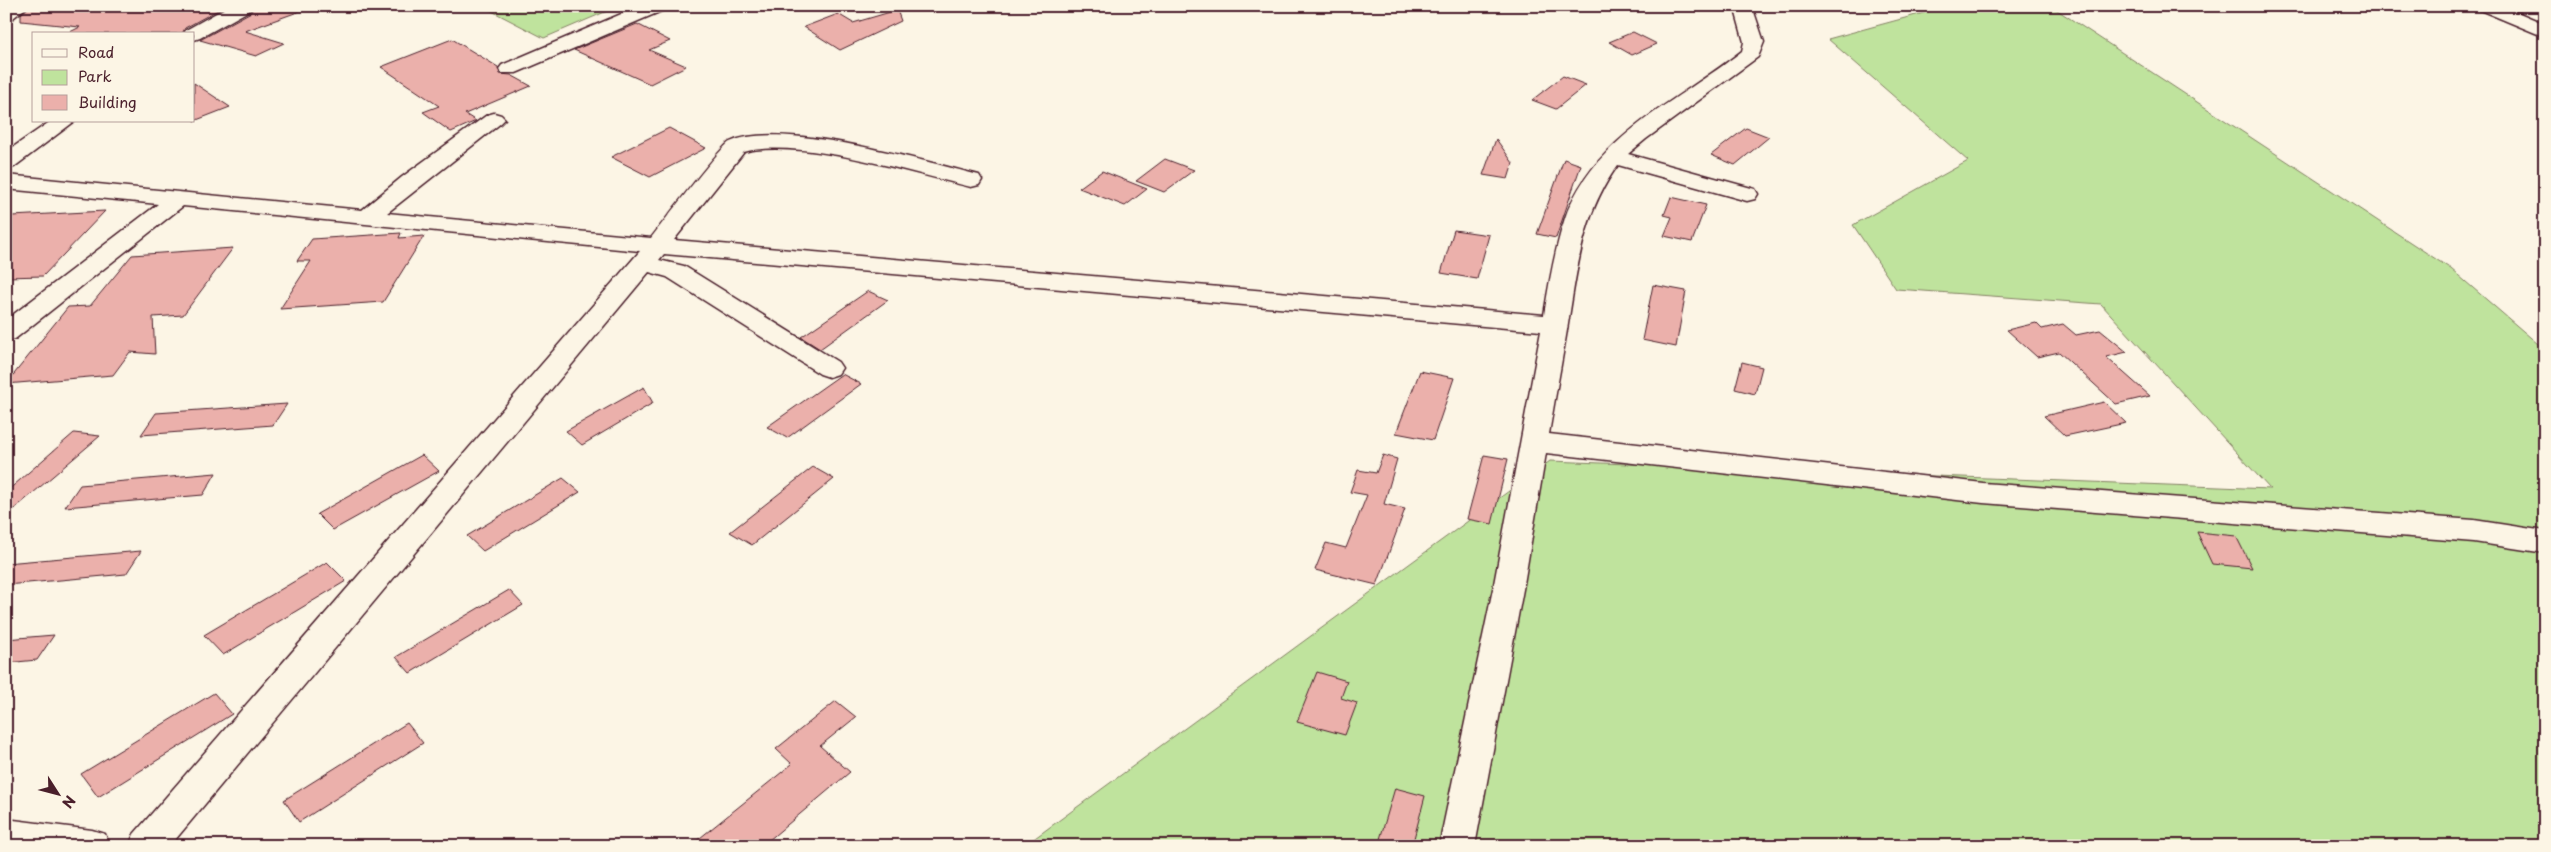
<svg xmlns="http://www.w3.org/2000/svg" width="2551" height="852" font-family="'Playpen Sans',sans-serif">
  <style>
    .green { fill: #bfe39d; stroke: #848164 }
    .building { fill: #ebb0ab; stroke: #4a1f2b }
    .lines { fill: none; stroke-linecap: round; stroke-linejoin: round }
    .minor-casing { stroke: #4a1f2b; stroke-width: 3 }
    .minor { fill: #fcf5e5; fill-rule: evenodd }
  </style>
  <rect width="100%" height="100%" fill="#fcf5e5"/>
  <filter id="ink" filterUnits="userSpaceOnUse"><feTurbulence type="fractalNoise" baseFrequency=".02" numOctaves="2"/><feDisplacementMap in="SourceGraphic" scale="10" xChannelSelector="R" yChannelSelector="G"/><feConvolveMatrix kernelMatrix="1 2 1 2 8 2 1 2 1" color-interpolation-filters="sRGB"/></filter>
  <g filter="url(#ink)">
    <!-- green -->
    <path class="green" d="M482 6H619L544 38Z
      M1949 6H2051L2451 269 2545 350V846H1024L1550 461 2270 489 2101 304 1896 289 1853 225 1968 161 1828 39Z"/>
    <!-- building -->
    <path class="building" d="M30 6H225L185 28 182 34H66L80 27 21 21V14Z
      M254 6H306V9L245 31 284 43 256 56 200 40 251 12Z
      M897 10 901 21 840 50 804 27 838 14 853 23Z
      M637 24 670 41 649 50 686 66 650 84 574 50Z
      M1633 32 1657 44 1632 55 1609 42Z
      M452 39 498 67 500 74 511 75 531 86 465 114 476 121 451 132 423 112 439 106 381 67Z
      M1563 76 1586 85 1556 109 1532 100Z
      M194 83 230 107 194 121Z
      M669 128 706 148 650 177 611 157Z
      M1746 128 1769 137 1735 165 1711 155Z
      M1496 139 1513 163 1508 179 1483 175Z
      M1165 159 1194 170 1164 192 1136 181Z
      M1564 159 1581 165 1556 238 1537 234Z
      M1102 171 1147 189 1125 206 1079 188Z
      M1671 197 1706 205 1692 242 1664 236 1672 217 1664 215Z
      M105 211 43 276 6 277V222L12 216Z
      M1454 230 1489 235 1477 279 1441 273Z
      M401 233 399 238 424 236 383 302 280 309 311 261H297L312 239Z
      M233 248 183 315 153 317 155 354 130 352 113 375 6 384 68 307 90 306 132 255Z
      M1653 285 1686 291 1676 347 1642 340Z
      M868 291 888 300 820 349 801 337Z
      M2036 323 2042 329 2063 324 2076 335 2100 330 2127 352 2106 357 2150 396 2116 404 2059 352 2037 357 2007 330Z
      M1742 362 1762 367 1755 394 1735 389Z
      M1420 371 1454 378 1433 440 1396 433Z
      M842 374 861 384 787 438 767 427Z
      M644 387 653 403 582 445 566 431Z
      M2104 402 2126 423 2065 436 2044 416Z
      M287 404 273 425 141 435 156 413Z
      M74 433 100 436 6 516V492Z
      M422 455 439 471 333 530 317 514Z
      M1383 455 1397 459 1384 504 1405 509 1377 585 1315 570 1326 543 1346 548 1367 495 1350 492 1358 470 1376 473Z
      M1484 455 1508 459 1492 524 1467 519Z
      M813 467 834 479 752 545 730 532Z
      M216 473 203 495 65 507 80 485Z
      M563 478 580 492 483 551 467 536Z
      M2197 532 2236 536 2252 568 2212 564Z
      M141 551 126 574 6 585V563Z
      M327 562 346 581 223 655 204 635Z
      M509 590 523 605 410 673 396 657Z
      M54 635 37 660 6 663V639Z
      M1317 672 1347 681 1341 698 1357 703 1345 735 1297 722Z
      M214 693 232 714 98 797 81 774Z
      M836 701 856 717 820 746 850 772 762 846H690L792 764 776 749Z
      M407 723 423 743 299 822 284 800Z
      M1395 788 1425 796 1412 846H1378Z"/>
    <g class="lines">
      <defs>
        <path id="minor" d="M6 6H28L13 18 6 20Z
          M229 6H252L250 10 200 38 194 40V34H184L186 30Z
          M640 6H666L664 10 516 73H502L499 69 502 65Z
          M1734 6H1752L1764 42 1758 57 1646 139 1628 154 1755 189 1758 194 1755 199 1747 201 1618 165C1583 212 1577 268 1568 324 1562 361 1555 397 1549 434L1983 483 2474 520 2545 531V553L2474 542 1983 503 1546 453 1524 584 1475 846H1439L1494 584 1541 331 664 254 659 260 684 266 838 362 842 368 838 374 829 377 820 374 667 277 649 272 170 846H129L134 834 640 251 183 206 15 339 6 341V320L158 204 6 189V175L362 210 402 177 487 115 494 113 501 115 505 119 501 123 387 213 651 238C662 224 721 146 730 142 780 119 923 161 979 175L982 180 979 185 971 187C914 173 798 137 744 152L674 240 1544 315C1549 283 1555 249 1565 218 1595 135 1678 102 1742 51L1744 42Z
          M2478 6H2503L2545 24V37L2480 10Z
          M51 121H75L14 167 6 169V152Z
          M6 819 92 830 105 834 110 846H6Z"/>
      </defs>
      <!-- minor casing -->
      <use href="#minor" class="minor-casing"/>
      <!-- minor -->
      <use href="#minor" class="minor"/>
    </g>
  </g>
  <!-- margin -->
  <rect width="2551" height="852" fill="none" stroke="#fcf5e5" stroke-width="25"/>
  <rect x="12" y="12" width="2526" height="827" fill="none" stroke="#4a1f2b" stroke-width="2" filter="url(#ink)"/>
  <!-- legend -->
  <rect x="32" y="32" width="162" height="90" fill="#fcf5e5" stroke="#b59f9b"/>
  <rect x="42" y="49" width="25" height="8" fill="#fcf5e5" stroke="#b59f9b"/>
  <text x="78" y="58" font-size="15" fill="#4a1f2b">Road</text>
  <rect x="42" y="70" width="25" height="15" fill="#bfe39d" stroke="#b59f9b"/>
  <text x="78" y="82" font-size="15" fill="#4a1f2b">Park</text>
  <rect x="42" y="95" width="25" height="15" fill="#ebb0ab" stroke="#b59f9b"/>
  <text x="78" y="108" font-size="15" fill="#4a1f2b">Building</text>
  <!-- north arrow -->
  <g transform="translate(58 794) rotate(126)" stroke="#fcf5e5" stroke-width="4" paint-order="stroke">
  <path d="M0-4L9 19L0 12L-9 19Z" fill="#4a1f2b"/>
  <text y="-8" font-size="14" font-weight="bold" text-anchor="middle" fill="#4a1f2b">N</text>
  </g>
</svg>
